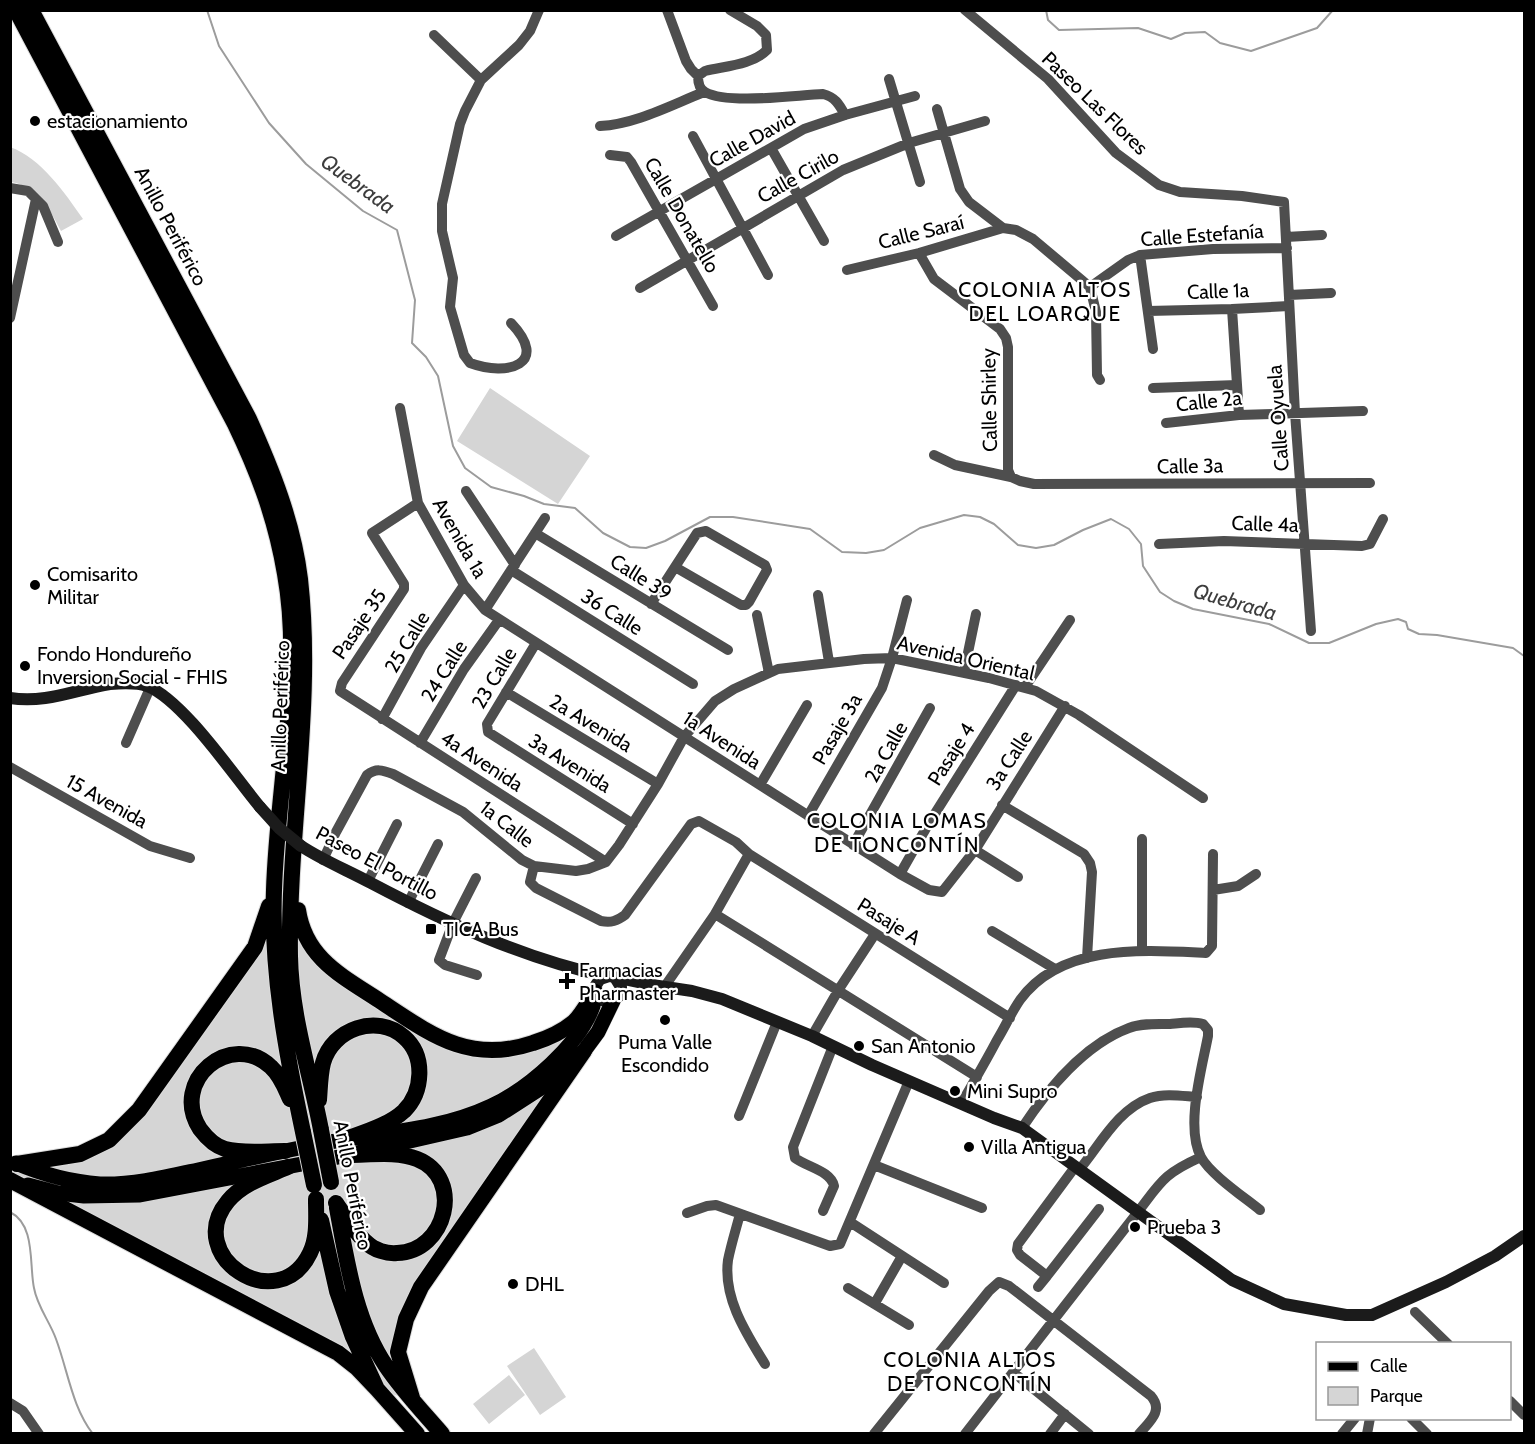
<svg xmlns="http://www.w3.org/2000/svg" width="1535" height="1444" font-family="Cabin,sans-serif">
  <style>
    .green { fill: #d5d5d5 }
    .lines { fill: none; stroke-linecap: round; stroke-linejoin: round }
    .stream { stroke: #9c9c9c; stroke-width: 2 }
    .primary-casing { stroke: #dbdbdb; stroke-width: 16 }
    .trunk-casing { stroke: #dbdbdb; stroke-width: 18 }
    .minor { stroke: #4e4e4e; stroke-width: 10 }
    .secondary { stroke: #1b1b1b; stroke-width: 12 }
    .primary { stroke: #000; stroke-width: 15 }
    .trunk { stroke: #000; stroke-width: 16 }
    .trunk-bridge-casing { stroke: #dbdbdb; stroke-width: 18; stroke-linecap: butt }
    .secondary-bridge { stroke: #1b1b1b; stroke-width: 12 }
    .trunk-bridge { stroke: #000; stroke-width: 16 }
    .poi-dot { fill: #000; stroke: #fff; stroke-width: 2 }
    .labels { text-anchor: middle; stroke-width: 4.5; stroke-linejoin: round; paint-order: stroke }
    .street-label { font-size: 20px; fill: #000; stroke: #fff }
    .poi-label { font-size: 20px; fill: #000; stroke: #fff; text-anchor: start }
    .water-label { font-size: 21px; font-style: italic; fill: #3d3d3d; stroke: #fff }
    .neighbourhood-label { font-size: 21px; letter-spacing: 1.5px; fill: #000; stroke: #fff }
  </style>
  <rect width="100%" height="100%" fill="#fff"/>
  <!-- green -->
  <path class="green" d="M10 147C41 158 65 193 83 219L61 231C49 208 38 187 11 182Z
    M490 388 590 456 558 504 457 441Z
    M293 873 300 924 321 959 470 1049 545 1039 597 995 613 1001 421 1287 398 1352 413 1401 377 1389 357 1368 11 1180V1171L17 1164 109 1140 255 947 274 891Z
    M534 1348 566 1397 540 1415 507 1366Z
    M509 1375 525 1395 489 1424 473 1404Z"/>
  <g class="lines">
    <!-- stream -->
    <path class="stream" d="M207 10 219 46 269 123 306 164 363 211 397 230 415 300 412 343 426 357 438 376 453 446 465 468 491 487 524 496 544 504 575 508 603 533 630 547 646 548 665 541 710 517H733L810 529 842 552 866 553 884 550 920 528 964 515 980 517 994 524 1018 545 1036 548 1054 545 1083 530 1111 519 1129 529 1141 544 1143 566 1160 592 1174 601 1193 609 1269 624 1309 643H1329L1376 624 1398 619 1406 622 1408 629 1419 634 1437 635 1513 648 1524 656
      M1046 10 1048 20 1059 30 1138 28 1171 39 1185 33 1205 32 1220 43 1251 51 1317 28 1333 10
      M10 1212C36 1225 29 1265 34 1288 37 1306 50 1322 56 1339 68 1371 72 1407 93 1434"/>
    <defs>
      <path id="primary" d="M16 1163C42 1174 71 1182 100 1184 133 1185 166 1177 198 1170 238 1161 279 1152 319 1144 376 1133 438 1131 491 1106 528 1089 580 1044 593 1006
        M28 1185 58 1193 84 1196 140 1195 349 1155 467 1128 499 1115 555 1079 584 1051 598 1032 613 1001"/>
      <path id="trunk" d="M16 10 235 424C259 474 276 520 285 574 303 673 277 789 274 890 271 972 286 1052 303 1132
        M31 10 249 419C272 470 293 522 300 579 314 704 288 830 290 956 291 1015 310 1072 321 1130
        M298 910C305 957 340 975 377 999 429 1033 468 1065 533 1043 546 1039 563 1031 574 1022 582 1014 589 1001 595 992
        M319 1100C320 1088 320 1075 323 1063 332 1029 377 1013 404 1037 426 1056 423 1092 404 1111 389 1125 365 1132 346 1139
        M285 1151C266 1151 243 1154 225 1149 215 1146 206 1137 200 1129 169 1081 231 1029 271 1067 281 1076 285 1088 290 1099
        M17 1164 80 1154 109 1140 139 1110 255 947 269 906
        M288 1167C267 1176 243 1183 228 1201 182 1256 278 1319 310 1253 318 1237 316 1217 316 1199
        M10 1180 338 1353 357 1368 377 1389
        M336 1203C345 1216 355 1233 367 1243 374 1250 387 1254 397 1253 446 1252 465 1178 417 1159 397 1151 370 1155 349 1155
        M337 1208C347 1262 355 1320 386 1366 402 1390 423 1412 442 1434
        M321 1220 337 1291 353 1337 377 1389 417 1434
        M413 1401 398 1352 406 1319 421 1287 584 1051"/>
    </defs>
    <!-- primary casing -->
    <use href="#primary" class="primary-casing"/>
    <!-- trunk casing -->
    <use href="#trunk" class="trunk-casing"/>
    <!-- minor -->
    <path class="minor" d="M667 10 686 61 691 69 698 76
      M730 10 757 26 766 35 767 50C752 65 725 66 705 71L698 76C698 82 699 89 705 92 728 105 796 95 823 94 835 97 839 104 845 115
      M965 10 1048 79 1116 153 1159 185 1180 192 1242 196 1284 202 1295 413 1311 631
      M434 35 481 80
      M889 79 920 182
      M937 109 960 189 969 202 1003 228 1016 230 1033 239 1090 287 1096 312 1097 375 1100 380
      M600 126C636 124 671 105 704 92
      M693 136 768 275
      M771 148 824 241
      M610 155 627 157 631 162 713 306
      M10 188 28 191 43 206 58 242
      M616 236 804 129 845 115 915 96
      M1286 237 1322 235
      M919 253 934 279 1000 329 1006 338 1008 347V470L1011 477
      M1140 255 1153 349
      M847 270 919 253 1003 228
      M1090 287 1128 260 1140 255 1213 249 1287 248
      M640 288 843 170 909 143 985 121
      M1289 295 1331 293
      M1232 309 1239 415
      M1148 311 1232 309 1289 306
      M10 318 36 199
      M511 323C550 364 508 377 470 363L464 355 450 307 453 278 442 231V204L460 124 465 111 481 80 519 45 530 31 539 10
      M1153 388 1237 385
      M400 408 418 503 464 585 485 610 900 874 929 890 942 892 975 850 1065 706
      M1166 423 1239 415 1363 411
      M934 455 955 465 1011 477 1020 481 1034 484 1370 483
      M466 491 515 565
      M418 503 372 533 404 584V589L342 683 340 691 606 862
      M535 533 728 650
      M1159 544 1224 541 1362 546 1370 544 1383 519
      M511 570 693 684
      M818 595 829 662
      M651 604 697 533 706 531 765 565 767 570 749 602 746 605H741L675 567
      M485 610 545 518
      M757 615 769 673
      M536 643 487 724 488 732 633 824
      M964 672 976 614
      M1025 687 1070 620
      M506 692 658 784
      M382 719 421 648 464 585
      M126 743 150 688
      M420 743 464 669 499 620
      M10 767 150 846 190 858
      M760 785 807 705
      M1002 805 1084 854 1090 863 1092 872 1087 958
      M808 816 882 688 892 658 907 600
      M1142 839V950
      M853 845 930 708
      M975 850 1018 877
      M323 860 336 832 367 775C376 768 382 770 393 774L463 812 522 860 534 866 576 871 588 869 606 862 619 845 658 784 684 737 715 701 734 689 778 669 864 659 892 658 989 678 1036 691 1079 715 1203 798
      M534 866 530 882 536 888 601 921C611 923 617 921 625 915L691 824 699 821 736 842 749 854 1010 1018
      M900 874 929 823 1016 685
      M476 878 453 923 439 960 445 965 477 975
      M368 881 397 824
      M1213 890 1238 886 1256 874
      M408 903 438 844
      M715 914 977 1077
      M992 931 1055 969
      M665 986 715 914 749 854
      M812 1036 839 989 875 934
      M961 1104C973 1083 986 1061 997 1040 1005 1027 1011 1013 1020 1000 1061 943 1144 950 1206 953L1212 946 1213 854
      M739 1116 777 1022
      M1022 1128C1047 1090 1085 1044 1129 1028 1142 1023 1157 1024 1170 1024 1181 1023 1193 1021 1203 1024L1208 1030V1036C1202 1068 1185 1127 1201 1157 1210 1174 1244 1197 1260 1210
      M874 1165 982 1208
      M1075 1167 1018 1244 1017 1250 1020 1255 1047 1276 1099 1209
      M1079 1170C1100 1145 1118 1109 1150 1098 1165 1093 1182 1096 1197 1097
      M823 1211 834 1186C831 1171 807 1167 795 1158L793 1147 833 1046
      M687 1213 707 1206 716 1205 830 1246 840 1244 909 1081
      M740 1214C736 1229 731 1245 728 1260 723 1298 746 1333 765 1364
      M850 1222 944 1283
      M1038 1287 1047 1276
      M848 1288 909 1325
      M875 1303 902 1256
      M1415 1312 1448 1344
      M1013 1372 1089 1434
      M1510 1401 1524 1415
      M10 1403 23 1411 39 1434
      M1411 1418 1427 1434
      M874 1434 989 1291 999 1282 1009 1286 1151 1396C1164 1411 1149 1422 1139 1434
      M965 1434 1137 1213C1161 1182 1163 1174 1201 1157
      M1050 1434 1065 1414
      M1342 1434 1355 1418
      M1367 1434 1370 1418"/>
    <!-- secondary -->
    <path class="secondary" d="M10 698C46 704 77 689 110 684 122 683 136 682 147 686 183 700 234 776 260 807
      M301 846C324 861 347 870 371 883 445 922 522 958 605 976
      M616 979 621 987 619 996 610 1002 601 1000 595 992 596 985 600 979 609 976 652 985 692 991 722 999 812 1036 872 1065 994 1118 1022 1128 1232 1280 1284 1304 1346 1315H1372L1446 1282 1495 1256 1524 1236"/>
    <!-- primary -->
    <use href="#primary" class="primary"/>
    <!-- trunk -->
    <use href="#trunk" class="trunk"/>
    <defs>
      <path id="trunk-bridge" d="M321 1130 331 1182
        M303 1132 314 1185"/>
    </defs>
    <!-- trunk-bridge casing -->
    <use href="#trunk-bridge" class="trunk-bridge-casing"/>
    <!-- secondary-bridge -->
    <path class="secondary-bridge" d="M260 807 279 828 301 846"/>
    <!-- trunk-bridge -->
    <use href="#trunk-bridge" class="trunk-bridge"/>
  </g>
  <!-- markers -->
  <g class="poi-dot">
    <circle cx="35" cy="121" r="6"/>
    <circle cx="35" cy="585" r="6"/>
    <circle cx="25" cy="666" r="6"/>
    <rect x="425" y="923" width="12" height="12" rx="3"/>
    <path d="M564 972h6v6h6v6h-6v6h-6v-6h-6v-6h6z"/>
    <circle cx="665" cy="1020" r="6"/>
    <circle cx="859" cy="1046" r="6"/>
    <circle cx="955" cy="1091" r="6"/>
    <circle cx="969" cy="1147" r="6"/>
    <circle cx="1135" cy="1227" r="6"/>
    <circle cx="513" cy="1284" r="6"/>
  </g>
  <g class="labels">
    <!-- street labels -->
    <g class="street-label">
      <text transform="translate(1095 103) rotate(44)" y="7">Paseo Las Flores</text>
      <text transform="translate(752 139) rotate(-29)" y="7">Calle David</text>
      <text transform="translate(798 176) rotate(-29)" y="7">Calle Cirilo</text>
      <text transform="translate(682 215) rotate(60)" y="7">Calle Donatello</text>
      <text transform="translate(171 226) rotate(62)" y="7">Anillo Periférico</text>
      <text transform="translate(921 232) rotate(-14)" y="7">Calle Saraí</text>
      <text transform="translate(1202 235) rotate(-4)" y="7">Calle Estefanía</text>
      <text transform="translate(1218 291) rotate(-2)" y="7">Calle 1a</text>
      <text transform="translate(989 400) rotate(-91)" y="7">Calle Shirley</text>
      <text transform="translate(1209 401) rotate(-6)" y="7">Calle 2a</text>
      <text transform="translate(1278 418) rotate(-94)" y="7">Calle Oyuela</text>
      <text transform="translate(1190 466) rotate(-1)" y="7">Calle 3a</text>
      <text transform="translate(1265 524) rotate(2)" y="7">Calle 4a</text>
      <text transform="translate(460 538) rotate(60)" y="7">Avenida 1a</text>
      <text transform="translate(641 577) rotate(32)" y="7">Calle 39</text>
      <text transform="translate(612 612) rotate(32)" y="7">36 Calle</text>
      <text transform="translate(359 624) rotate(-56)" y="7">Pasaje 35</text>
      <text transform="translate(407 642) rotate(-59)" y="7">25 Calle</text>
      <text transform="translate(966 658) rotate(13)" y="7">Avenida Oriental</text>
      <text transform="translate(444 671) rotate(-58)" y="7">24 Calle</text>
      <text transform="translate(494 678) rotate(-59)" y="7">23 Calle</text>
      <text transform="translate(280 706) rotate(-88)" y="7">Anillo Periférico</text>
      <text transform="translate(591 723) rotate(31)" y="7">2a Avenida</text>
      <text transform="translate(837 729) rotate(-60)" y="7">Pasaje 3a</text>
      <text transform="translate(722 740) rotate(33)" y="7">1a Avenida</text>
      <text transform="translate(886 752) rotate(-61)" y="7">2a Calle</text>
      <text transform="translate(951 754) rotate(-58)" y="7">Pasaje 4</text>
      <text transform="translate(1009 760) rotate(-57)" y="7">3a Calle</text>
      <text transform="translate(482 761) rotate(33)" y="7">4a Avenida</text>
      <text transform="translate(570 763) rotate(32)" y="7">3a Avenida</text>
      <text transform="translate(107 801) rotate(29)" y="7">15 Avenida</text>
      <text transform="translate(507 824) rotate(38)" y="7">1a Calle</text>
      <text transform="translate(377 863) rotate(28)" y="7">Paseo El Portillo</text>
      <text transform="translate(889 921) rotate(32)" y="7">Pasaje A</text>
      <text transform="translate(353 1185) rotate(79)" y="7">Anillo Periférico</text>
    </g>
    <!-- poi labels -->
    <g class="poi-label">
      <text x="47" y="128">estacionamiento</text>
      <text x="47" y="581">Comisarito<tspan x="47" dy="23">Militar</tspan></text>
      <text x="37" y="661">Fondo Hondureño<tspan x="37" dy="23">Inversion Social - FHIS</tspan></text>
      <text x="443" y="936">TICA Bus</text>
      <text x="579" y="977">Farmacias<tspan x="579" dy="23">Pharmaster</tspan></text>
      <text x="665" y="1049" text-anchor="middle">Puma Valle<tspan x="665" dy="23">Escondido</tspan></text>
      <text x="871" y="1053">San Antonio</text>
      <text x="967" y="1098">Mini Supro</text>
      <text x="981" y="1154">Villa Antigua</text>
      <text x="1147" y="1234">Prueba 3</text>
      <text x="525" y="1291">DHL</text>
    </g>
    <!-- water labels -->
    <g class="water-label">
      <text transform="translate(358 184) rotate(36)" y="7">Quebrada</text>
      <text transform="translate(1235 602) rotate(16)" y="7">Quebrada</text>
    </g>
    <!-- neighbourhood labels -->
    <g class="neighbourhood-label">
      <text x="1045" y="297">COLONIA ALTOS<tspan x="1045" dy="24">DEL LOARQUE</tspan></text>
      <text x="897" y="828">COLONIA LOMAS<tspan x="897" dy="24">DE TONCONTÍN</tspan></text>
      <text x="970" y="1367">COLONIA ALTOS<tspan x="970" dy="24">DE TONCONTÍN</tspan></text>
    </g>
  </g>
  <!-- border -->
  <rect width="1535" height="1444" fill="none" stroke="#000000" stroke-width="24"/>
  <!-- legend -->
  <rect x="1316" y="1342" width="195" height="78" fill="#ffffff" stroke="#999999" stroke-width="1.5"/>
  <rect x="1328" y="1362" width="30" height="9" fill="#000000" stroke="#999999" stroke-width="1.5"/>
  <text x="1370" y="1372" font-size="18" fill="#000000">Calle</text>
  <rect x="1328" y="1387" width="30" height="18" fill="#d5d5d5" stroke="#999999" stroke-width="1.5"/>
  <text x="1370" y="1402" font-size="18" fill="#000000">Parque</text>
</svg>
